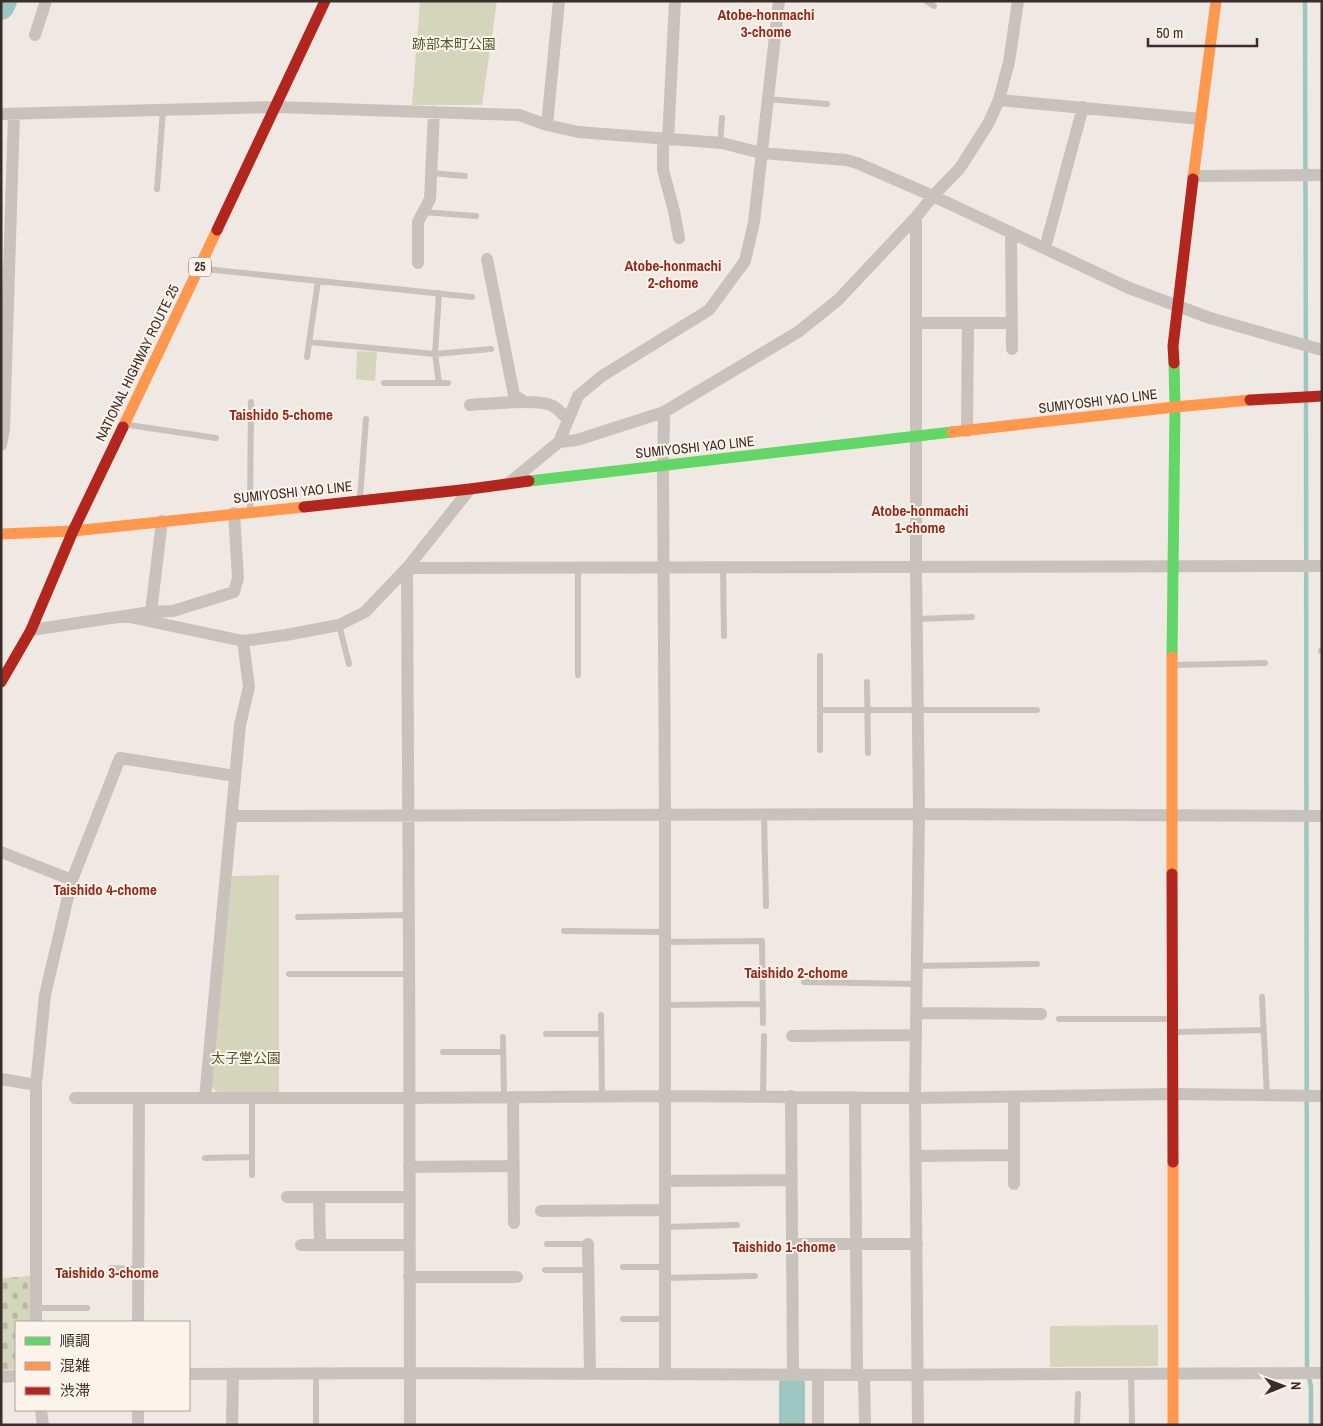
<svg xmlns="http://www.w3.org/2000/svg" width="1323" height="1426" font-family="'Archivo Narrow','Noto Sans JP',sans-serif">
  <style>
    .green { fill: #d4d6bc }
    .cemetery { fill: url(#cemetery-stones) }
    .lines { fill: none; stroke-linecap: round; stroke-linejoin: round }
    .stream { stroke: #9dc5c1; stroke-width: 4.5 }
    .river { stroke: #9dc5c1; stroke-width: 26 }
    .lane { stroke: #c9c1bc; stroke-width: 6 }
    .street { stroke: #c9c1bc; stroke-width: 12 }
    .fast { stroke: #63d668; stroke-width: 11 }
    .slow { stroke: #ff974d; stroke-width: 11 }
    .jam { stroke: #b3261e; stroke-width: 11 }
    .labels { text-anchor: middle; stroke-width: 4; stroke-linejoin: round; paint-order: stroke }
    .shield { fill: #fcf3eb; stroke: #756863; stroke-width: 1 }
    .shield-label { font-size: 12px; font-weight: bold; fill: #3b2d29 }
    .park-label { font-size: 14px; fill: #4f5c2a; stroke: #fcf3eb }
    .street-label { font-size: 14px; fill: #3b2d29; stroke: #fcf3eb }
    .neighbourhood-label { font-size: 15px; font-weight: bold; fill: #932919; stroke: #fcf3eb }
  </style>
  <defs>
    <pattern id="cemetery-stones" width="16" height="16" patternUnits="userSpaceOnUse" patternTransform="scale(1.25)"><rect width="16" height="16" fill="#d4d6bc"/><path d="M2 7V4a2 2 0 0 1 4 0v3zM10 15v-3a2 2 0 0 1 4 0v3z" fill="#b7b8a2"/></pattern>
  </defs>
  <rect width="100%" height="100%" fill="#f0e9e3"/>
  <!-- green -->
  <path class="green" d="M420 1H497L482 105H412Z
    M357 351 377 352 375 381 356 379Z
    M279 875V1094H220L211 1087 232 876Z
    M1158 1325V1366L1050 1367V1326Z"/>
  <!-- cemetery -->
  <path class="cemetery" d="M31 1276V1322H16V1369L1 1371V1278Z"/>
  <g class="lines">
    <!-- stream -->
    <path class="stream" d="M1305 1 1306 394
      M1306 401 1307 1366 1311 1387V1425"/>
    <!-- river -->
    <path class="river" d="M1 7 4 1
      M792 1385V1425"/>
    <!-- lane -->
    <path class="lane" d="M926 1 934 6
      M767 99 827 104
      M720 143 722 118
      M431 173 465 176
      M157 189 163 110
      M423 212 476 216
      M205 269 472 297
      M309 342 435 354 491 349
      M307 357 318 281
      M384 383H448
      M439 383 435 354 439 293
      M129 425 216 438
      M360 498 366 419
      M250 510 251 402
      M723 567 724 636
      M578 568V675
      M916 619 972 617
      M339 625 349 664
      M1321 651H1322
      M1173 665 1265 663
      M867 682 868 753
      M820 710H1037
      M820 750V656
      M764 815 766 906
      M298 917 409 915
      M564 931 665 932
      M665 942 762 941 763 1023
      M917 966 1037 964
      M289 974H409
      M804 982 916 984
      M1262 997 1267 1096
      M665 1005 762 1004
      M601 1015 602 1097
      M1059 1019H1171
      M1175 1032 1264 1030
      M546 1034H601
      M503 1037 504 1097
      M443 1052H503
      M763 1096 764 1036
      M252 1098V1175
      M205 1158 252 1157
      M665 1227 737 1225
      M547 1244H588
      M623 1267H665
      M111 1268 138 1269
      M545 1270H589
      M665 1278 755 1276
      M36 1308H87
      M623 1319H665
      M316 1373V1425
      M1131 1374 1132 1425
      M1077 1425 1078 1394"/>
    <!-- street -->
    <path class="street" d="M35 35 46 1
      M999 100 1201 119
      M1 114 276 107 519 115 547 125 578 132 722 143 761 153 846 160 857 163 933 196 1129 288 1210 318 1322 350
      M547 125 559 1
      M663 139V170L674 211 679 238
      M668 140 675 1
      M1193 176 1322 175
      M916 217V566L919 814 915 1098 918 1425
      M1011 232 1012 349
      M1045 248 1083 107
      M487 259 514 395 525 402
      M418 263V222L430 199 434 112
      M916 323H1012
      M470 405C488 404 539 398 553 406 558 409 563 415 568 419
      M664 412 663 474 665 815V1375
      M967 431 968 323
      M559 442 577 440 664 412 798 332 838 300 916 217 933 196 960 168 988 124 999 100 1009 62 1018 1
      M1 445 4 429 14 114
      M509 483 559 442 578 396 602 376 709 310 745 261 754 222 779 1
      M407 568 1322 566
      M407 568C410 854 409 1139 410 1425
      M151 612 162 521
      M125 616 243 641 286 635 339 625 365 612 407 568 470 489
      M31 630 151 612 173 611 234 592 238 578 234 513
      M232 816 919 814 1322 816
      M1 852 72 880
      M916 1013 1041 1014
      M792 1036 916 1035
      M1 1079 36 1085
      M791 1096 793 1375
      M513 1097 514 1223
      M855 1097 857 1375
      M1014 1097V1184
      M75 1098H408L665 1096 915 1098 1173 1094 1322 1096
      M205 1098 240 725 249 687 243 641
      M916 1156 1014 1155
      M409 1167 513 1166
      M665 1181 792 1180
      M287 1197H409
      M319 1197 320 1245
      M541 1211 665 1210
      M588 1244 590 1374
      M792 1244H917
      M301 1245H409
      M409 1277H517
      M36 1322V1085L45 995 72 880 120 758 235 776
      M138 1322 139 1098
      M189 1374 410 1373 864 1375 1322 1373
      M818 1375V1425
      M864 1375 865 1425
      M1 1377 16 1376
      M41 1410 43 1425
      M138 1410V1425
      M232 1425 233 1374"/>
    <!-- fast -->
    <path class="fast" d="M529 481 952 432
      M1172 657 1175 407 1174 363"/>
    <!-- slow -->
    <path class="slow" d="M1193 179 1216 1
      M123 427 217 230
      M952 432 1175 407 1250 400
      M1 534 73 531 304 507
      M1172 657V874
      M1173 1162V1425"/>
    <!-- jam -->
    <path class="jam" d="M217 230 325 1
      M1174 363 1173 346 1193 179
      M1250 400 1322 396
      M304 507 470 489 529 481
      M1 682 31 630 73 531 123 427
      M1172 874 1173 1162"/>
  </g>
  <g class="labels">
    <!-- shield labels -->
    <rect class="shield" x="189" y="257.5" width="22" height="19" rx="4"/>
    <g class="shield-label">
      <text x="200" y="271">25</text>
    </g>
    <!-- park labels -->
    <g class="park-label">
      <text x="454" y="49">跡部本町公園</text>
      <text x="246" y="1063">太子堂公園</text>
    </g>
    <!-- street labels -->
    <g class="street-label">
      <text transform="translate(137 363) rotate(-64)" y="5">NATIONAL HIGHWAY ROUTE 25</text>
      <text transform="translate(1098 401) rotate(-7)" y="5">SUMIYOSHI YAO LINE</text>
      <text transform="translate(695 447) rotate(-6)" y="5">SUMIYOSHI YAO LINE</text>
      <text transform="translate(293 492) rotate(-6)" y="5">SUMIYOSHI YAO LINE</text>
    </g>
    <!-- neighbourhood labels -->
    <g class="neighbourhood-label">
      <text x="766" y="20">Atobe-honmachi<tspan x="766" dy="17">3-chome</tspan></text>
      <text x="673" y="271">Atobe-honmachi<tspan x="673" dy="17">2-chome</tspan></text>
      <text x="281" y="420">Taishido 5-chome</text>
      <text x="920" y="516">Atobe-honmachi<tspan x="920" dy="17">1-chome</tspan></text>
      <text x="105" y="895">Taishido 4-chome</text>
      <text x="796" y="978">Taishido 2-chome</text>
      <text x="784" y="1252">Taishido 1-chome</text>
      <text x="107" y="1278">Taishido 3-chome</text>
    </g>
  </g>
  <!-- border -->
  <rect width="1323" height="1426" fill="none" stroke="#3b2d29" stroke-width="5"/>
  <!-- legend -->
  <rect x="15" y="1321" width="175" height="90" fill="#fcf3eb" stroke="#afa49d"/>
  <rect x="25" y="1337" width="25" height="8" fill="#63d668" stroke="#afa49d"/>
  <text x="60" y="1346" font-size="15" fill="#3b2d29">順調</text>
  <rect x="25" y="1362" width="25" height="8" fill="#ff974d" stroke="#afa49d"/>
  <text x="60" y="1371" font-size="15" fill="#3b2d29">混雑</text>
  <rect x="25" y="1387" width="25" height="8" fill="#b3261e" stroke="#afa49d"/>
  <text x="60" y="1396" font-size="15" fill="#3b2d29">渋滞</text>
  <!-- north arrow -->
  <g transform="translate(1283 1386) rotate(89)" stroke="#fcf3eb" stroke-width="4" paint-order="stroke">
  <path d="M0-4L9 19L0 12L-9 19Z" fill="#3b2d29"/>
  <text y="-8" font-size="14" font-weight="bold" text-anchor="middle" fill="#3b2d29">N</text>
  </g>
  <!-- scale -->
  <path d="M1148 38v8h109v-8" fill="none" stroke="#3b2d29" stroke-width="2.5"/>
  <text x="1156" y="38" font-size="15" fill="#3b2d29" stroke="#fcf3eb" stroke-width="4" paint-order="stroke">50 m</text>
</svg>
